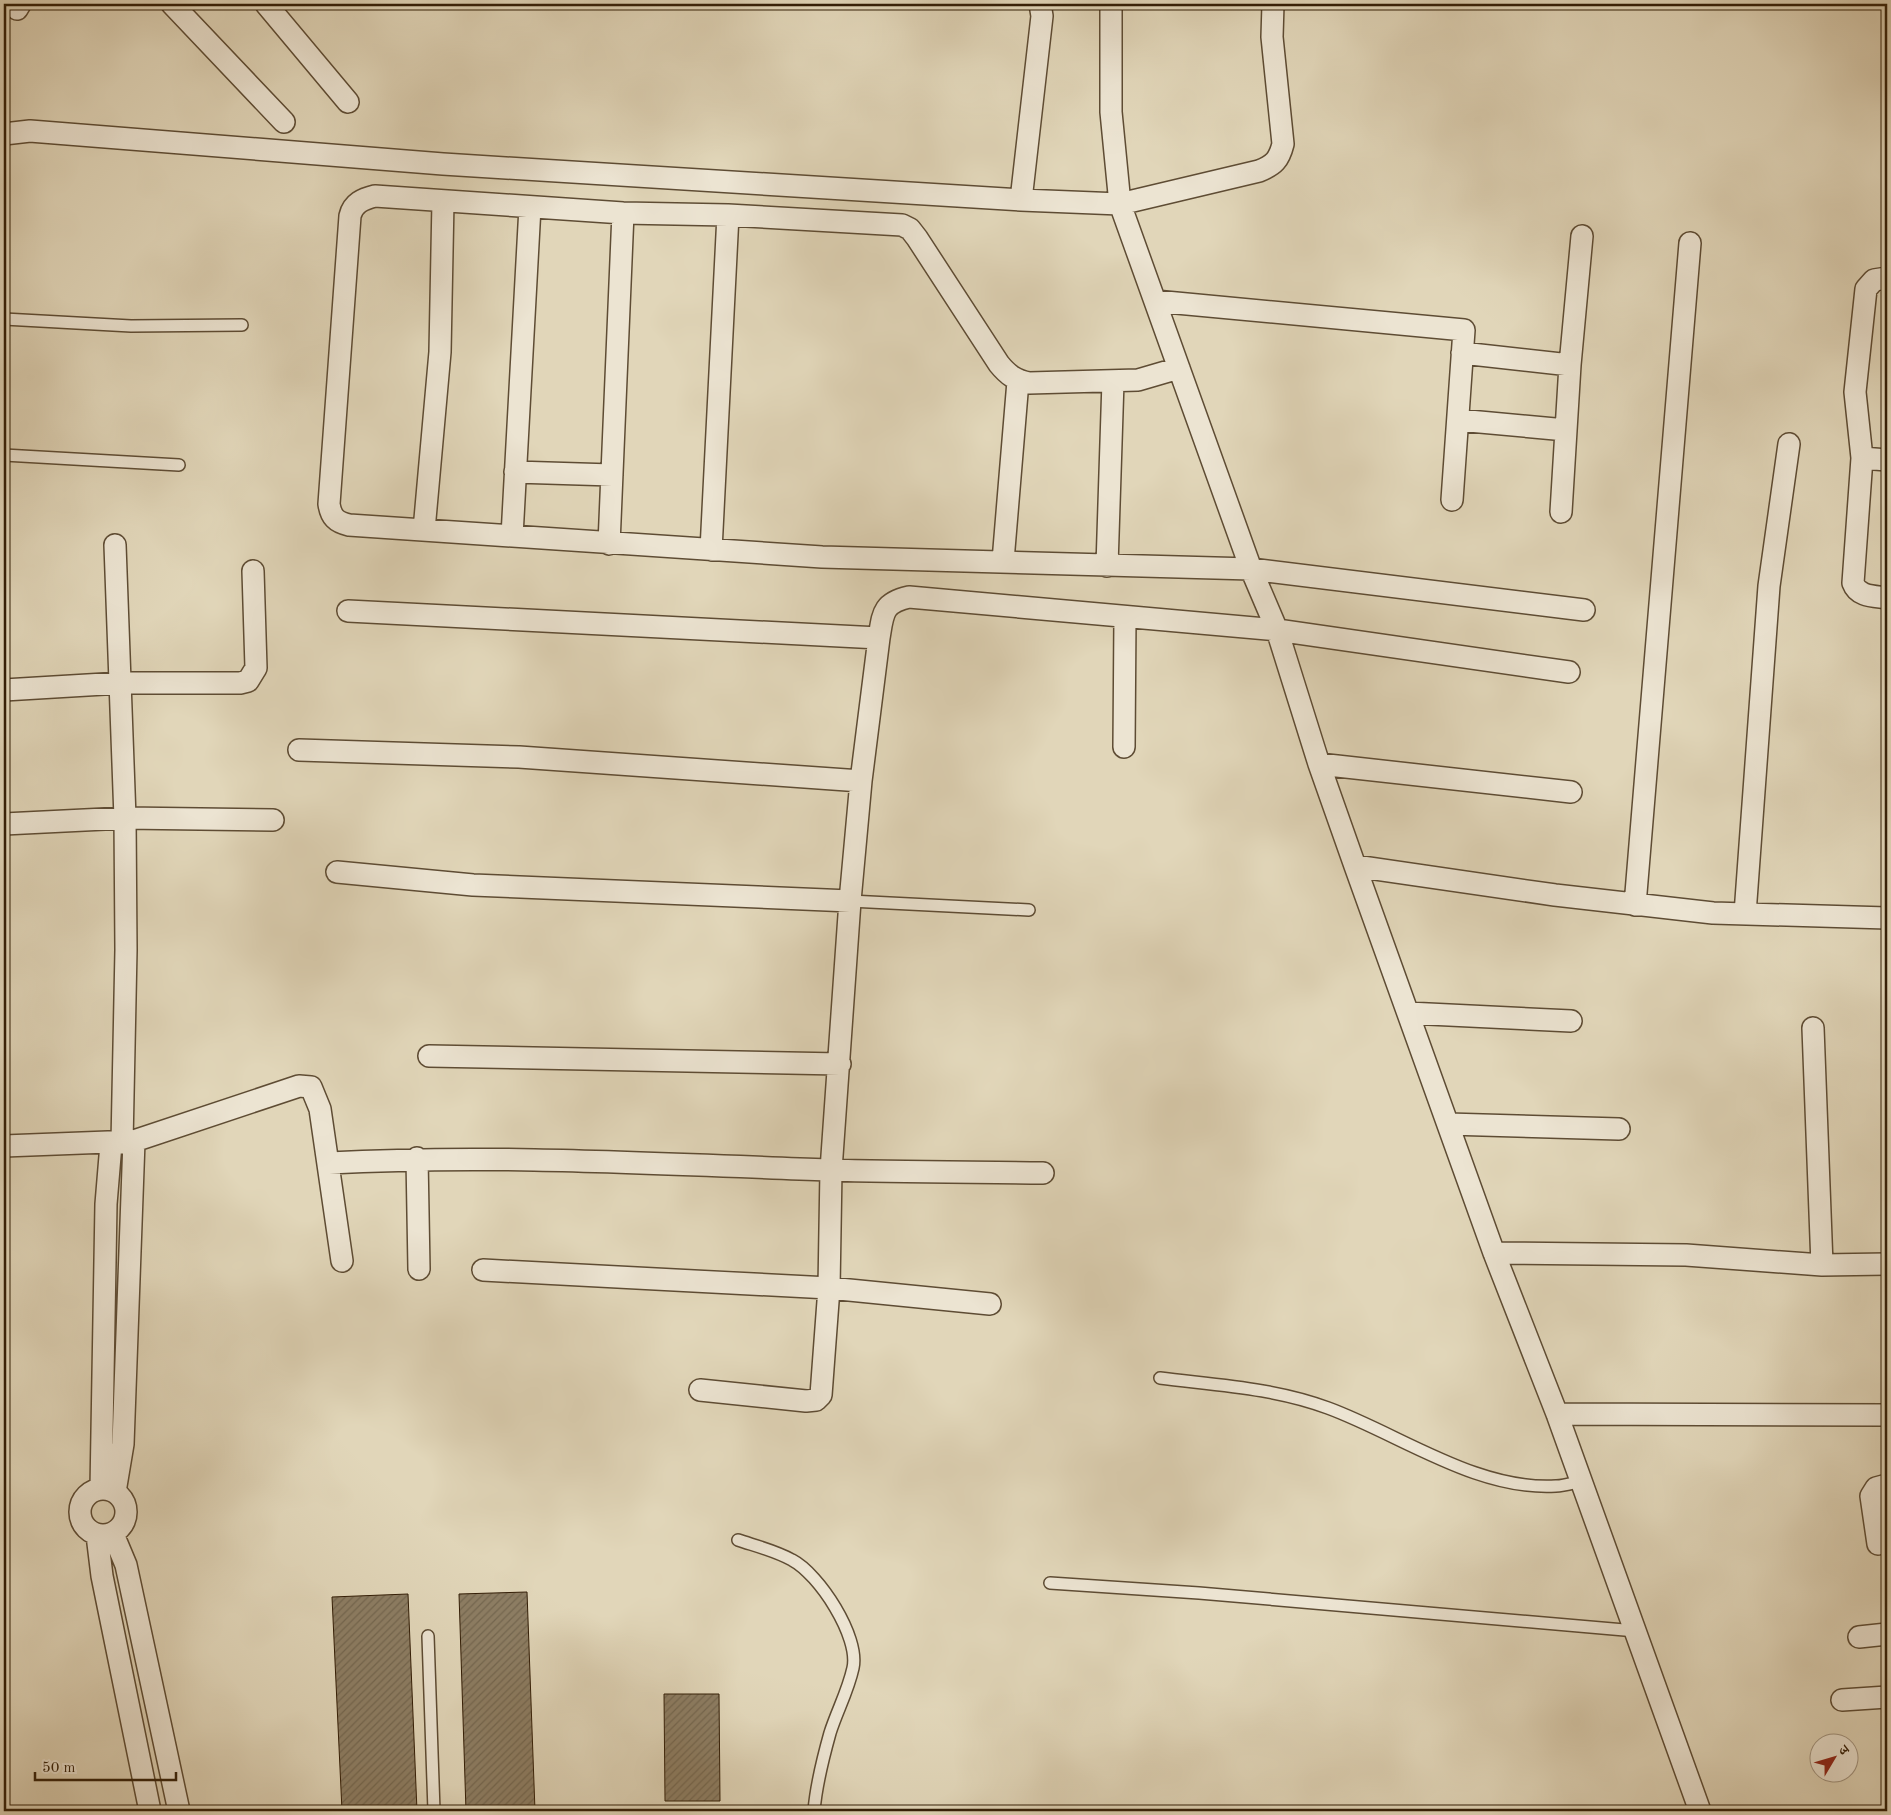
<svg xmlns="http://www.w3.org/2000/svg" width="1891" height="1815" font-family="'Old Standard TT','Noto Serif Devanagari',serif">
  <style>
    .building { fill: url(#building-hatch); stroke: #331e07 }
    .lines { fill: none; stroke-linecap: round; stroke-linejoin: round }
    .service-casing { stroke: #5e4c34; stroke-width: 14 }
    .minor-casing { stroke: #5e4c34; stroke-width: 24 }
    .service { stroke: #ece4d2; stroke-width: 11 }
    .minor { stroke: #ece4d2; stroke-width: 21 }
  </style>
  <defs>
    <pattern id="building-hatch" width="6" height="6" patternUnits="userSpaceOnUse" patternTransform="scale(1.25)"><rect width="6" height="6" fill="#8d7e64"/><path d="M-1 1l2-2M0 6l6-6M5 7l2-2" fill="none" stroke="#746750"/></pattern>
  </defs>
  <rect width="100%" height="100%" fill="#e1d6b9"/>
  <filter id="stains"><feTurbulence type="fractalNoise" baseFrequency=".004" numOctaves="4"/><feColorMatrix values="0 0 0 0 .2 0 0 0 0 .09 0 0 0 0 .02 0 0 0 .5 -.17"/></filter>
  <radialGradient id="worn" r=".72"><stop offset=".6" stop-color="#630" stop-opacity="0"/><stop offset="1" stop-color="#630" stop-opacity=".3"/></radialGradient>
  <!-- building -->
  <path class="building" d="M527 1592 535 1811H466L459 1594Z
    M408 1594 417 1811H342L332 1597Z
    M664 1694H719L720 1801H665Z"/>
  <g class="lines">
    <defs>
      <path id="service" d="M4 319 131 326 242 325
        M4 455 179 465
        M850 901 1029 910
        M1160 1378C1215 1385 1275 1388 1328 1408 1399 1434 1477 1491 1556 1486 1564 1486 1573 1483 1582 1481
        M738 1540C756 1546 776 1551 792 1560 819 1574 860 1637 853 1668 848 1691 837 1711 830 1733 823 1758 816 1786 814 1811
        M1050 1583 1199 1593 1636 1631
        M428 1636 434 1811"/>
      <path id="minor" d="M172 4 284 122
        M266 4 348 102
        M1111 4V112L1120 204 1251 569 1277 630 1319 764 1355 866 1494 1253 1557 1414 1700 1811
        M17 9 20 4
        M4 134 30 131 443 164 1021 200 1120 204 1259 171C1274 165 1279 160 1283 144L1272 37 1273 4
        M1021 200 1042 16 1040 4
        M1887 278 1874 280 1866 289 1855 392 1862 458 1853 583C1858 597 1874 596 1887 598
        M1155 301 1464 330 1452 500
        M1462 353 1570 365
        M1179 368 1138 380 1029 383C1015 380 1008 375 999 364L917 238 910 229 902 225 728 215 623 213 375 196C363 199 353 203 350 216L329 504C331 517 336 522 349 525L822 557 1251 569 1584 610
        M1458 420 1566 430
        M1862 458 1887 460
        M515 472 612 475
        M1561 512 1570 365 1582 236
        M424 530 440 352 443 201
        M512 536 530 207
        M609 544 623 213
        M115 545 125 818 126 950 122 1143
        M711 550 728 215
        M1003 561 1018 381
        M1107 566 1113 381
        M348 611 879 638
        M4 690 121 683H240L248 681 256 668 253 571
        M1124 747 1125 617
        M299 750 519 757 861 781
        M1319 764 1571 792
        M4 824 125 818 273 820
        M1355 866 1555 895 1713 913 1887 918
        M337 872 473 885 850 901
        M1635 905 1690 243
        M1745 914 1769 586 1789 444
        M1408 1013 1571 1021
        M1813 1028 1822 1265
        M429 1056 840 1064
        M1448 1124 1619 1129
        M4 1146 134 1141 299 1086 311 1087 320 1109 342 1261
        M417 1158 419 1269
        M329 1163C495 1154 661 1164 828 1170 899 1172 971 1172 1043 1173
        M1494 1253 1686 1255 1822 1265 1887 1264
        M483 1270 829 1288 990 1304
        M700 1390 806 1401 816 1400 821 1395 829 1288 831 1170 850 901 861 781 879 638C883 614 882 603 909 597L1277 630 1569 672
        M1557 1414 1887 1415
        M80 1512a23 23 0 1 1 46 0a23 23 0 1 1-46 0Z
        M101 1489 106 1204 111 1144
        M115 1492 123 1444 134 1141
        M113 1534 126 1565 179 1811
        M97 1535 102 1576 150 1811
        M1878 1544 1871 1496 1876 1488 1887 1485
        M1859 1637 1887 1634
        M1842 1700 1887 1697"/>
    </defs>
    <!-- service casing -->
    <use href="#service" class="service-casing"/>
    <!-- minor casing -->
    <use href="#minor" class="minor-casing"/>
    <!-- service -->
    <use href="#service" class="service"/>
    <!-- minor -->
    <use href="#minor" class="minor"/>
  </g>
  <!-- margin -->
  <rect width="1891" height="1815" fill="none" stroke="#e1d6b9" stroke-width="20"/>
  <rect x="5" y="5" width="1881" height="1805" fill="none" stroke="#331e07" stroke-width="2.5"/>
  <rect x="10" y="10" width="1871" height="1795" fill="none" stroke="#331e07"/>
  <!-- north arrow -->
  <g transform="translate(1834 1758) rotate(52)"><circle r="24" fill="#ece4d2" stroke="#a29581"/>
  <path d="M0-4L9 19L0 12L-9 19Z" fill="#8f2418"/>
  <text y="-8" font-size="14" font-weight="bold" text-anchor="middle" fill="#331e07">उ</text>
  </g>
  <!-- scale -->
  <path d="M35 1772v8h141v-8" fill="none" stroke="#331e07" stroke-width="2.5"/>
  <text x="42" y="1772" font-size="15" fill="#331e07" stroke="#ece4d2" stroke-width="4" paint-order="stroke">50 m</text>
  <rect width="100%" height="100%" filter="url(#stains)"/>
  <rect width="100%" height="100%" fill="url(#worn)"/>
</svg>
